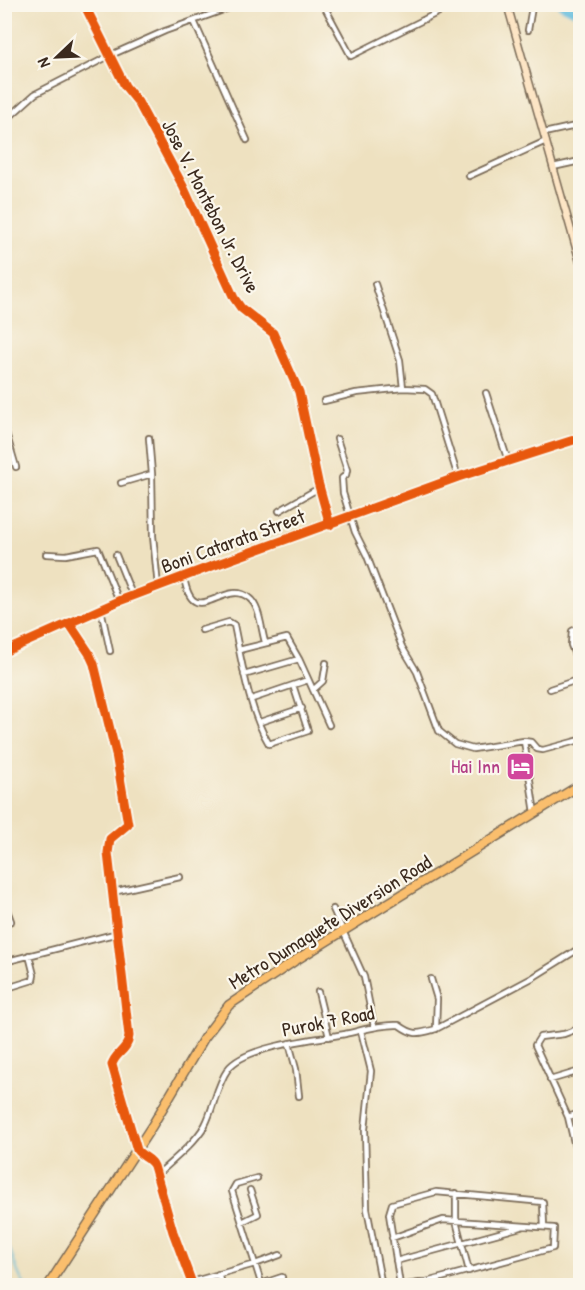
<svg xmlns="http://www.w3.org/2000/svg" width="585" height="1290" font-family="'Patrick Hand',sans-serif">
  <style>
    .lines { fill: none; stroke-linecap: round; stroke-linejoin: round }
    .stream { stroke: #5fbbdd; stroke-width: 1.5 }
    .river { stroke: #5fbbdd; stroke-width: 10 }
    .street-casing { stroke: #7a6a57; stroke-width: 8 }
    .secondary-casing { stroke: #7a6a57; stroke-width: 9 }
    .highway-casing { stroke: #7a6a57; stroke-width: 11 }
    .street { stroke: #fff; stroke-width: 4.5 }
    .secondary { stroke: #fde5c5; stroke-width: 6 }
    .highway { stroke: #fabe6d; stroke-width: 8 }
    .cycleway-casing { stroke: #fbf7ec; stroke-width: 13 }
    .cycleway { stroke: #e8590c; stroke-width: 9 }
    .labels { text-anchor: middle; stroke-width: 4.5; stroke-linejoin: round; paint-order: stroke }
    .street-label { font-size: 20px; fill: #3b2a1e; stroke: #fbf7ec }
    .hotel-label { font-size: 20px; fill: #b23c85; stroke: #fbf7ec; text-anchor: end }
  </style>
  <rect width="100%" height="100%" fill="#fbf7ec"/>
  <filter id="ink" filterUnits="userSpaceOnUse"><feTurbulence type="fractalNoise" baseFrequency=".0167" numOctaves="2"/><feDisplacementMap in="SourceGraphic" scale="12" xChannelSelector="R" yChannelSelector="G"/><feConvolveMatrix kernelMatrix="1 2 1 2 8 2 1 2 1" color-interpolation-filters="sRGB"/></filter>
  <filter id="wash" filterUnits="userSpaceOnUse"><feTurbulence type="fractalNoise" baseFrequency=".008" numOctaves="4" result="noise"/><feDisplacementMap in="SourceGraphic" scale="24" xChannelSelector="R" yChannelSelector="G"/><feGaussianBlur stdDeviation="1.35" result="paint"/><feColorMatrix in="noise" values="0 0 0 0 0 0 0 0 0 0 0 0 0 0 0 0 0 1.4 0 .05"/><feComposite in="paint" operator="in"/></filter>
  <g filter="url(#wash)">
    <rect width="100%" height="100%" fill="#eee1c0"/>
    <g class="lines">
      <!-- stream -->
      <path class="stream" d="M4 1239C15 1253 14 1273 26 1286"/>
      <!-- river -->
      <path class="river" d="M562 4 580 13"/>
    </g>
  </g>
  <g filter="url(#ink)">
    <g class="lines">
      <defs>
        <path id="street" d="M84 4 125 86 138 102 183 186 234 298 241 308 273 333 299 392 318 482 330 525
          M323 4 351 56 455 4
          M521 4 532 7
          M194 21 247 140
          M528 30 532 7 535 4
          M4 122 35 94 111 55 165 31 240 4
          M544 133 580 125
          M553 167 580 161
          M469 176 546 141
          M575 242 580 240
          M375 284 400 360 403 388 425 389 432 394 458 477
          M486 393 508 461
          M324 401 356 393 403 388
          M4 426 16 467
          M149 438 152 474
          M337 439 347 470 346 475 342 478 343 493 355 532 367 556 402 647 417 672 439 731 455 744 473 749 524 741 531 742 537 749 543 750 580 740
          M121 483 152 474 153 536 158 587
          M279 511 319 488
          M46 554 66 555 98 549 119 601
          M116 555 133 597
          M184 577C193 633 224 577 249 598 260 606 261 629 265 642
          M101 609 110 651
          M69 623 89 653 94 664 116 754 128 824 110 839 108 853 129 1036C128 1051 114 1053 112 1065L137 1150C142 1157 151 1158 154 1166L173 1232 193 1286
          M202 630 229 622 234 625C242 663 249 711 269 744L308 731 293 685
          M239 650 287 638 299 659 329 725
          M244 675 299 659
          M550 689 574 681 578 674 579 665 571 645 572 631 580 627
          M313 690 323 681 326 663
          M252 699 308 680
          M260 722 302 708
          M524 741 535 813
          M113 892 180 877
          M4 902 11 921 4 924
          M333 909 364 977 374 1027
          M4 962 118 933
          M431 979 437 999 436 1029
          M4 989 33 980 34 975 29 955
          M318 992 329 1037
          M580 1028 564 1034 540 1037 535 1045 568 1117 580 1168
          M361 1031 371 1071 365 1129 367 1209 382 1286
          M289 1043 296 1069 299 1096
          M550 1080 580 1071
          M568 1117 580 1113
          M157 1175C172 1161 195 1143 205 1125 214 1108 216 1086 228 1069 245 1046 316 1039 345 1034 363 1030 381 1024 399 1025 414 1036 418 1034 436 1029L532 978 580 948
          M257 1178 236 1184 232 1191 262 1286
          M456 1193V1221L469 1271
          M242 1222 258 1214 250 1190
          M392 1238 443 1220 554 1228 553 1248 426 1282 400 1286
          M396 1261 521 1227
          M218 1274 222 1286
          M191 1282 255 1264 280 1255
          M261 1284 282 1277
          M400 1285 389 1214 392 1204 436 1192 543 1202 544 1227"/>
        <path id="secondary" d="M507 4 580 262
          M4 652 119 601 204 569 458 477 580 438"/>
        <path id="highway" d="M48 1286 152 1126 204 1038 229 1005 296 960 580 785"/>
      </defs>
      <!-- street casing -->
      <use href="#street" class="street-casing"/>
      <!-- secondary casing -->
      <use href="#secondary" class="secondary-casing"/>
      <!-- highway casing -->
      <use href="#highway" class="highway-casing"/>
      <!-- street -->
      <use href="#street" class="street"/>
      <!-- secondary -->
      <use href="#secondary" class="secondary"/>
      <!-- highway -->
      <use href="#highway" class="highway"/>
      <defs>
        <path id="cycleway" d="M84 4 125 86 138 102 183 186 234 298 241 308 273 333 299 392 318 482 330 525
          M69 623 89 653 94 664 116 754 128 824 110 839 108 853 129 1036C128 1051 114 1053 112 1065L137 1150C142 1157 151 1158 154 1166L173 1232 193 1286
          M4 652 119 601 204 569 458 477 580 438"/>
      </defs>
      <!-- cycleway casing -->
      <use href="#cycleway" class="cycleway-casing"/>
      <!-- cycleway -->
      <use href="#cycleway" class="cycleway"/>
    </g>
  </g>
  <!-- icons -->
  <defs>
    <symbol id="hotel-square" viewBox="-11 -11 22 22"><rect x="-9" y="-9" width="18" height="18" rx="4" fill="#d1479c" stroke="#fbf7ec"/><path d="M-6-4.5h1.5V1H6V5H4.5V3h-9V5H-6ZM-4 0a1.8 1.8 0 1 1 3.6 0ZM.5 0V-2.5h3Q6-2.5 6 0Z" fill="#fff"/></symbol>
  </defs>
  <g fill-rule="evenodd">
    <use href="#hotel-square" x="504" y="750" width="33" height="33"/>
  </g>
  <g class="labels">
    <!-- street labels -->
    <g class="street-label">
      <text transform="translate(211 206) rotate(63)" y="7">Jose V. Montebon Jr. Drive</text>
      <text transform="translate(233 541) rotate(-20)" y="7">Boni Catarata Street</text>
      <text transform="translate(330 922) rotate(-32)" y="7">Metro Dumaguete Diversion Road</text>
      <text transform="translate(328 1021) rotate(-11)" y="7">Purok 7 Road</text>
    </g>
    <!-- hotel labels -->
    <g class="hotel-label">
      <text x="500" y="773">Hai Inn</text>
    </g>
  </g>
  <!-- margin -->
  <rect width="585" height="1290" fill="none" stroke="#fbf7ec" stroke-width="24"/>
  <!-- north arrow -->
  <g transform="translate(57 57) rotate(247)" stroke="#fbf7ec" stroke-width="4.5" paint-order="stroke">
  <path d="M0-4.5L10 22L0 15L-10 22Z" fill="#3b2a1e"/>
  <text y="-9" font-size="16" font-weight="bold" text-anchor="middle" fill="#3b2a1e">N</text>
  </g>
</svg>
